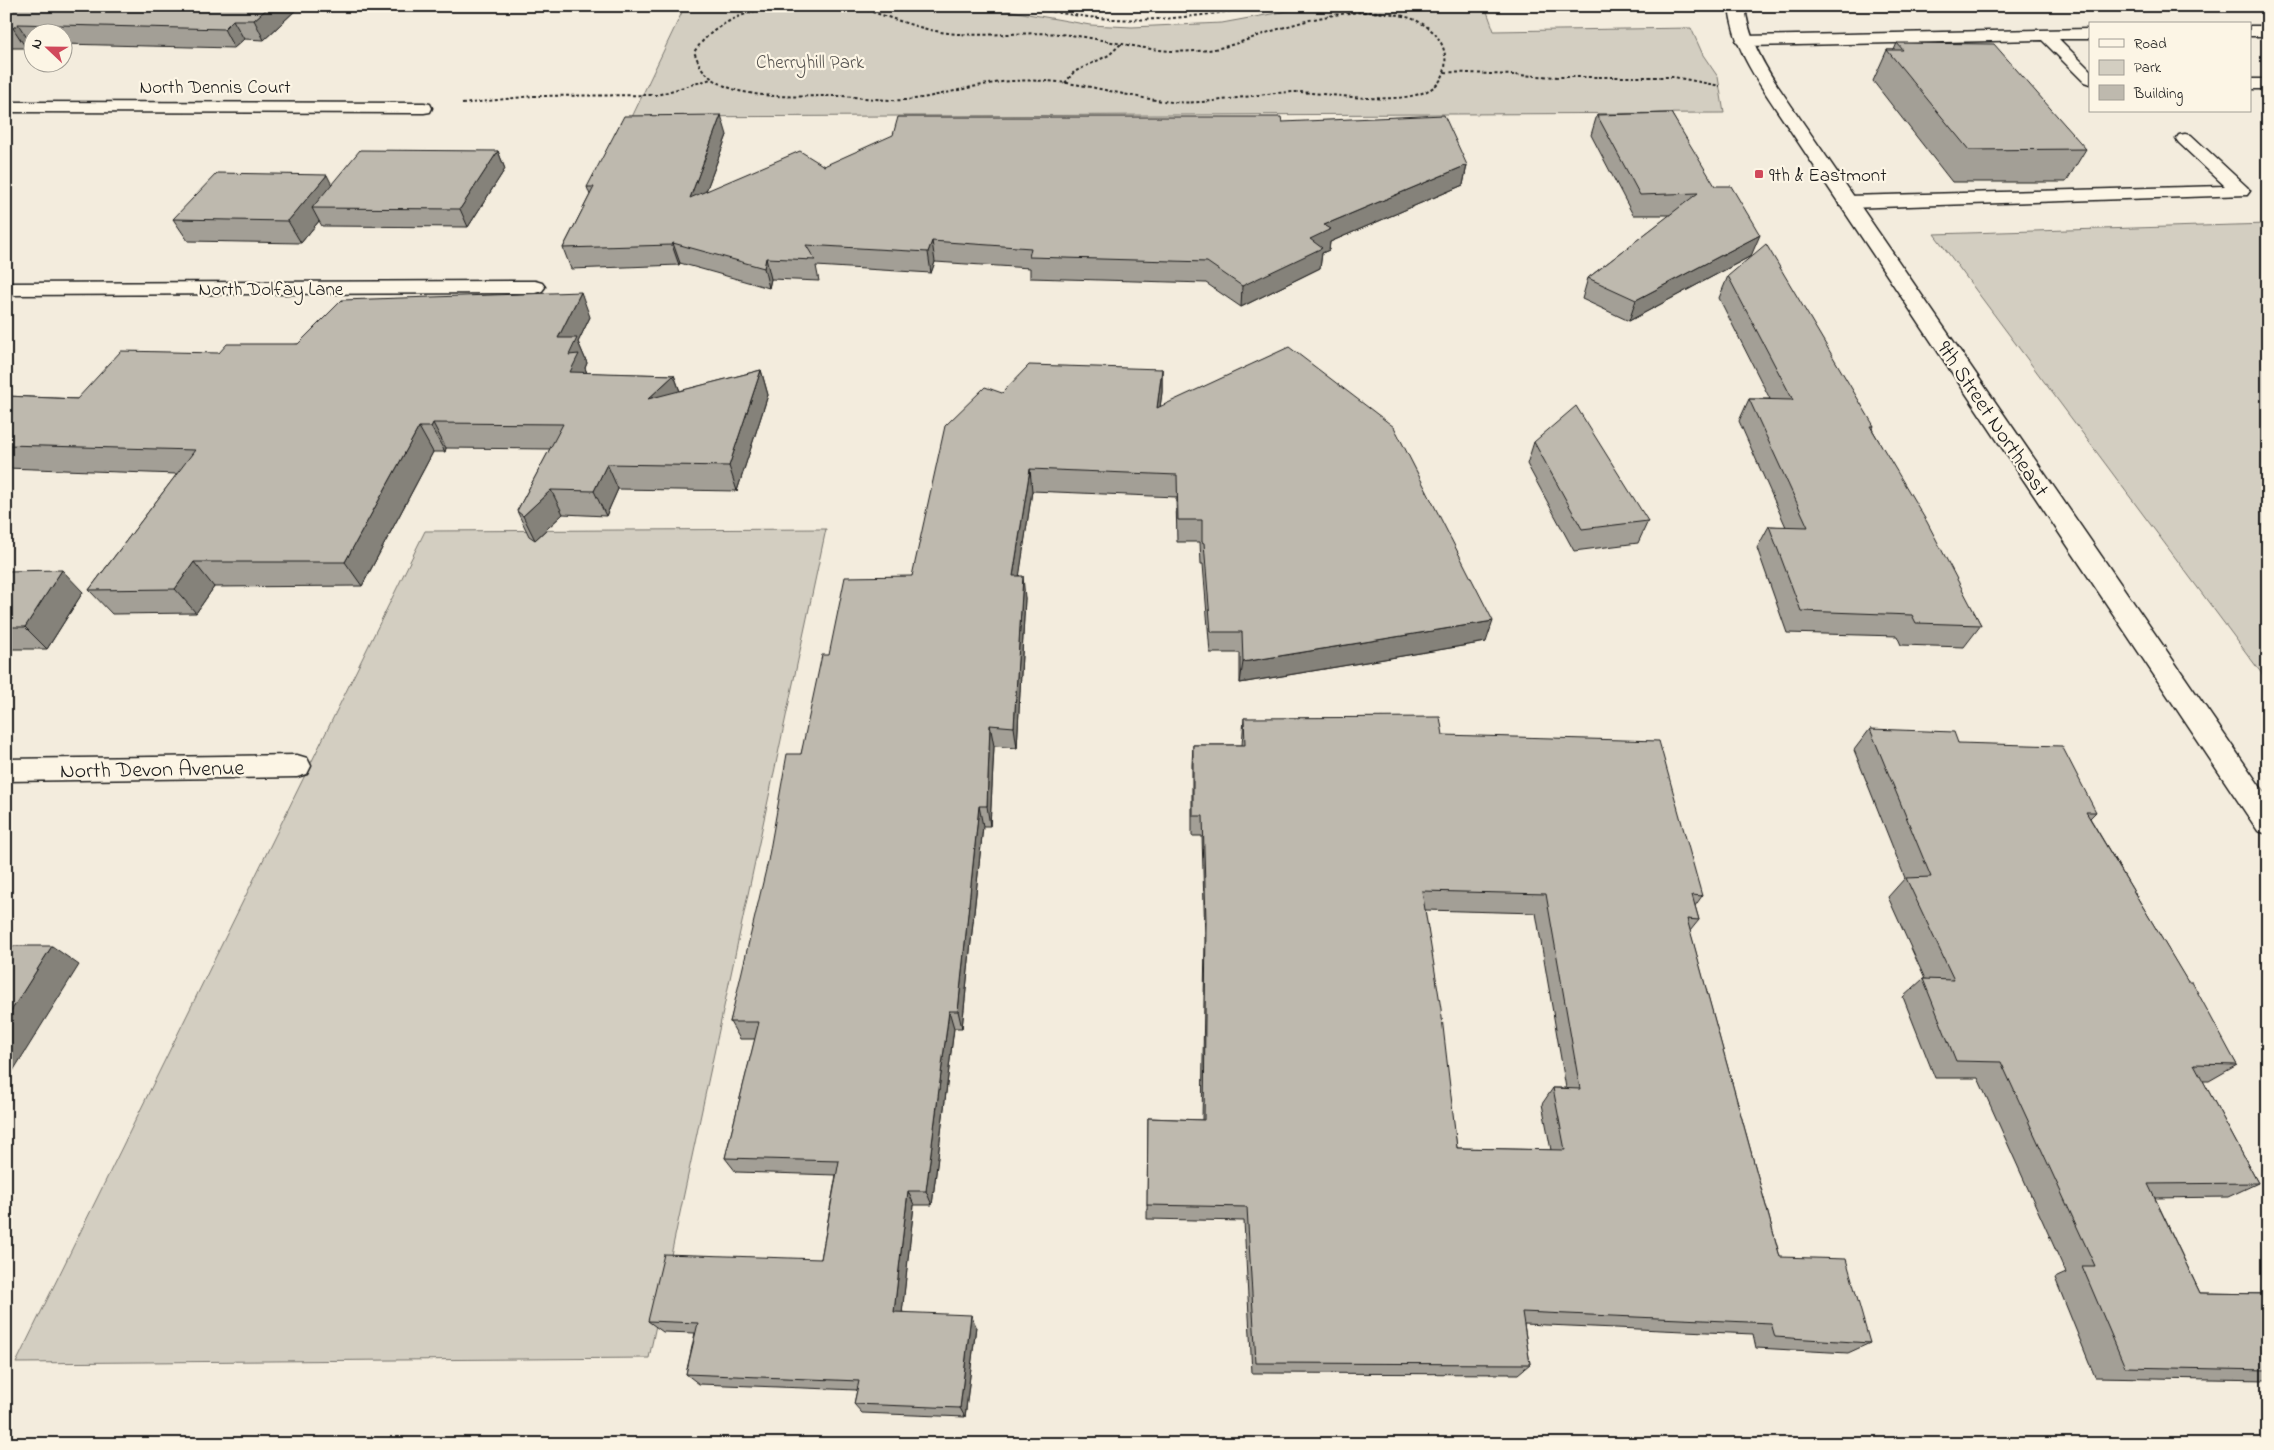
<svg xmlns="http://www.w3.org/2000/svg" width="2274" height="1450" font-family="'Indie Flower',sans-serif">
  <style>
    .green { fill: #d3cec1; stroke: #78756e }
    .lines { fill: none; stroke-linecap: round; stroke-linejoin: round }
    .service-casing { stroke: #1c1c1c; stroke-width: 3 }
    .minor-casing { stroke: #1c1c1c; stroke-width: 3 }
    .secondary-casing { stroke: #1c1c1c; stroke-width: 3 }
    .path { stroke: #1c1c1c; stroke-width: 2; stroke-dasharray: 3 2.5; stroke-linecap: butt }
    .service { fill: #fcf5e5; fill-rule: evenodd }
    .minor { fill: #fcf5e5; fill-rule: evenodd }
    .secondary { fill: #fcf5e5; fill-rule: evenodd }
    .wall { fill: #a39f96; stroke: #1c1c1c; fill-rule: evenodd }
    .shaded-wall { fill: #85827a; stroke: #1c1c1c }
    .building { fill: #beb9ae; stroke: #1c1c1c; fill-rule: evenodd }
    .poi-dot { fill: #d1495b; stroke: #fcf5e5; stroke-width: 2 }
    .labels { text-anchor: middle; stroke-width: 4.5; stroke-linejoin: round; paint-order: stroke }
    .far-park-label { font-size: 19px; fill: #53514e; stroke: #fcf5e5 }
    .far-street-label { font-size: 19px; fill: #1c1c1c; stroke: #fcf5e5 }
    .far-poi-label { font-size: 19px; fill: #1c1c1c; stroke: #fcf5e5; text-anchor: start }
    .street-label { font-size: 22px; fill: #1c1c1c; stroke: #fcf5e5 }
  </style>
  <rect width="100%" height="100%" fill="#f3ecdd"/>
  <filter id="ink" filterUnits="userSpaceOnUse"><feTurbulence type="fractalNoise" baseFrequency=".02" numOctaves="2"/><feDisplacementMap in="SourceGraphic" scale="10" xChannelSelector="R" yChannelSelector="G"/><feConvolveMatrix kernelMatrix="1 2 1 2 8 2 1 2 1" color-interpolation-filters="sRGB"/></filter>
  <g filter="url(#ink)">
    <!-- green -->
    <path class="green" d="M685 6H983L1090 25 1132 27 1222 23 1315 6H1485L1494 31 1691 28 1703 55 1718 77 1724 113 632 117Z
      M2268 224V682L1934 234Z
      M826 529 649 1358 16 1363 425 531Z"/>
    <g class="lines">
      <defs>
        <path id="service" d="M2250 26H2268V36H2250Z
          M2090 29V39H2059L2090 70V84L2084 82 2042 40 1744 46 1738 44 1736 41 1738 38 1744 36Z
          M2250 79H2268V89H2250Z
          M2185 134 2191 135 2247 187 2250 191 2247 195 1847 208 1840 206 1838 202 1840 198 1847 196 2225 186 2179 143 2176 139 2179 135Z"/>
        <path id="minor" d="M6 102 424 103 430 104 432 108 430 112 424 113 6 112Z
          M535 281 542 283 545 287 542 291 535 293 6 295V283Z
          M297 755 307 758 311 766 307 774 297 777 6 781V759Z"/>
        <path id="secondary" d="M1729 6H1745C1748 36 1761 60 1777 85L2268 798V834L2258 831 1776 109C1755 77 1733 46 1729 6Z"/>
      </defs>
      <!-- service casing -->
      <use href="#service" class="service-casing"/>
      <!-- minor casing -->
      <use href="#minor" class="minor-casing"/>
      <!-- secondary casing -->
      <use href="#secondary" class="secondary-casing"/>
      <!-- path -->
      <path class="path" d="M777 6C744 12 714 23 694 52 697 58 699 66 704 71 733 104 801 95 841 96 862 97 883 101 905 100 933 98 961 88 989 84 1015 79 1041 80 1067 83 1103 88 1137 99 1173 102 1214 105 1253 93 1294 92 1326 91 1438 118 1445 68 1449 38 1425 20 1399 15 1354 6 1309 19 1266 33 1244 41 1221 50 1197 51 1154 54 1112 40 1070 35 1029 30 989 38 948 33 915 29 884 14 852 6
        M1020 6C1051 11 1083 18 1115 19 1166 22 1217 13 1267 6
        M1445 72 1559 77H1674L1720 86
        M1065 83 1074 72 1109 55 1122 43
        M462 104 532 96 657 95 711 79"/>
      <!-- service -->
      <use href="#service" class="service"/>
      <!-- minor -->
      <use href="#minor" class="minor"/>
      <!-- secondary -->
      <use href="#secondary" class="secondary"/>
    </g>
    <!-- wall -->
    <path class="wall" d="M6 6H300L264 40 244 39 234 48 62 44V32H32V44H31L26 48H6Z
      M1897 43 2086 149 2066 182H1952L1873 81 1887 50H1894Z
      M1671 113 1751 256 1629 321 1582 299 1588 278 1670 215H1633L1591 135 1597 115Z
      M1282 122 1467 165 1463 185 1330 242 1329 250 1322 253 1320 268 1241 307 1206 283 1030 278V268L935 262 931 273 816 266 819 281 771 279 769 288 680 263 679 265 571 269 563 248 590 195 587 187 727 135 706 191 824 166Z
      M498 151 505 169 468 227 322 226 319 221 301 243 188 241 173 219 332 184Z
      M1728 276 1874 426 1872 429 1981 625 1964 647 1901 645 1897 636 1787 633 1757 548 1769 526 1786 527 1739 421 1749 399H1770L1719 298Z
      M590 317 578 342 587 363 585 368 587 373 674 375 680 391 761 370 768 395 737 491 618 489 606 516 563 514 535 540 529 536 517 511 550 449 446 448 445 452H433L362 586 214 587 196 613 112 614 89 590 177 474 6 468V396L77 399 219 353 298 344Z
      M1162 369V392L1160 407 1486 642 1240 683V653H1210L1203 564H1201L1200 542H1177L1176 497 1032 491 1019 576 1025 598 1017 748 994 746 990 826H983L962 1028H954L932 1205H914L902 1312 976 1326 965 1417 862 1413 854 1404 857 1390 699 1384 686 1374 695 1333 663 1332 648 1321 821 1259 836 1175 736 1172 725 1158 755 1039H740L730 1022 801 754 829 655 912 576 1002 393Z
      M1534 442 1648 521 1638 543 1574 551 1527 464Z
      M6 571 83 592 47 649H6Z
      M1244 718 1443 735 1702 896 1695 906 1699 920 1690 931 1780 1257 1870 1343 1848 1353 1756 1348 1753 1334 1524 1324 1530 1364 1518 1374 1252 1373 1244 1221 1147 1219 1148 1118 1202 1120 1205 940 1202 836H1192V765L1193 745H1242ZM1425 910 1536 913 1566 1088H1553L1542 1104 1551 1150 1457 1148Z
      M1870 729 1958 743 2096 812 2090 818 2237 1065 2209 1081H2203L2258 1183 2228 1197 2155 1198 2200 1293 2268 1294V1380L2095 1377 2055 1278 2066 1273 1978 1078H1935L1903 997 1923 979H1925L1888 897 1905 878 1854 750Z"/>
    <!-- shaded-wall -->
    <path class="shaded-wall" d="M270 6H300L264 40 254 20Z
      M233 20 244 39 234 48 224 29Z
      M18 24 31 44 26 48 13 28Z
      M721 115 727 135 696 218 690 198Z
      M498 151 505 169 468 227 460 209Z
      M1467 165 1463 185 1330 242 1329 250 1322 253 1320 268 1241 307 1242 286 1310 239 1324 225Z
      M327 175 338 197 312 208 319 221 301 243 288 221Z
      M1760 235 1751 256 1629 321 1636 300Z
      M932 241 935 262 931 273 928 252Z
      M673 243 680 263 679 265 672 245Z
      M766 258 771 279 769 288 764 268Z
      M581 292 590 317 578 342 587 363 585 368 589 379 570 372 558 338Z
      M1162 369V392L1157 431V408Z
      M761 370 768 395 737 491 729 466Z
      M674 375 683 400 648 399Z
      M433 423 446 448 445 452 431 427Z
      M419 427 433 452 362 586 345 562Z
      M607 464 618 489 606 516 594 491Z
      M1030 469 1032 491 1016 598 1013 576Z
      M551 490 563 514 535 540 523 516Z
      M194 562 214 587 196 613 175 589Z
      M62 570 83 592 47 649 25 627Z
      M1023 576 1025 598 1017 748 1014 727Z
      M1493 621 1486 642 1240 683 1243 662Z
      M990 725 994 746 990 826 987 806Z
      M979 806 983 826 962 1028 958 1011Z
      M52 946 79 965 8 1079 6 1077V1019Z
      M949 1011 954 1028 932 1205 926 1191Z
      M908 1191 914 1205 901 1323 894 1312Z
      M971 1315 976 1326 965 1417 960 1408Z"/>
    <!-- building -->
    <path class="building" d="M6 6H270L254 20H233L224 29 18 24 13 28H6Z
      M1897 43 1994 44 2086 149 1969 150 1887 50H1903Z
      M1671 113 1715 186H1731L1760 235 1636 300 1588 278 1698 193 1640 195 1597 115Z
      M721 115 690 198 800 151 824 166 893 135 898 117H1281L1282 122 1444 115 1467 165 1324 225 1331 229 1310 239 1322 248 1242 286 1207 262 1029 257 1031 248 932 241 928 252 806 245 815 260 766 258 764 268 673 243 672 245 563 248 594 187H587L624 116Z
      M360 150 498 151 460 209 312 208Z
      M217 173 327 175 288 221 173 219Z
      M1766 244 1874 426H1870L1927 522 1981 625 1916 623 1912 615 1801 611 1769 526 1808 527 1749 399 1793 400 1728 276Z
      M581 292 558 338H577L569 355 579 354 570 372 674 375 648 399 761 370 729 466 607 464 594 491 551 490 523 516 517 511 563 424 433 423 431 427H419L345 562H194L175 589 89 590 195 450 6 445V396L77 399 121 351 219 353 227 344H298L342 300Z
      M1289 347 1394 427 1493 621 1243 662 1242 632H1211L1204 543 1202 542V520H1178L1177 475 1030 469 1013 576H1023L1014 727 990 725 987 806H979L958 1011H949L926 1191H908L894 1312 971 1315 960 1408 854 1404 859 1381 686 1374 698 1323 648 1321 664 1254 821 1259 839 1161 725 1158 759 1022H730L768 861 787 754H801L822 655H829L845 577 912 576 945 426 985 387 1002 393 1029 365 1162 369 1157 408Z
      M1576 406 1648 521 1582 529 1534 442Z
      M62 570 25 627H6V571Z
      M1440 717 1443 735 1659 741 1702 896 1692 895 1699 920 1687 919 1780 1257 1846 1259 1870 1343 1775 1337 1771 1323 1522 1312 1530 1364 1256 1363 1247 1207 1147 1205 1148 1118 1204 1120 1206 921 1203 816H1193V745H1245L1244 718ZM1422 891 1546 894 1580 1089 1553 1088 1565 1150 1457 1148 1441 1009Z
      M1870 729 1954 732 1958 743 2062 746 2096 812H2086L2188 982H2192L2237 1065 2194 1064 2258 1183 2148 1184 2200 1293 2268 1294V1370L2125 1367 2082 1266H2095L2001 1062 1956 1061 1923 979 1954 980 1906 878 1931 877Z
      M6 946H52L6 1019Z"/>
  </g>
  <!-- markers -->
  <rect class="poi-dot" x="1754" y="169" width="10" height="10" rx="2.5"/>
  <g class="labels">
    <!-- far-park labels -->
    <g class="far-park-label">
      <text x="810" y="68">Cherryhill Park</text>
    </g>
    <!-- far-street labels -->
    <g class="far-street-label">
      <text x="215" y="93">North Dennis Court</text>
      <text x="271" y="295">North Dolfay Lane</text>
    </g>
    <!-- far-poi labels -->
    <g class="far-poi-label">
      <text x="1769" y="181">9th &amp; Eastmont</text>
    </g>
    <!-- street labels -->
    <g class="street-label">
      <text transform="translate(1994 418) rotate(56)" y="8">9th Street Northeast</text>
      <text transform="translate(152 768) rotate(-1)" y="8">North Devon Avenue</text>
    </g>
  </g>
  <!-- margin -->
  <rect width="2274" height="1450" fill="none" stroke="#fcf5e5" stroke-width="25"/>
  <rect x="12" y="12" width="2249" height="1425" fill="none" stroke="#1c1c1c" stroke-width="2" filter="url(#ink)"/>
  <!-- legend -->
  <rect x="2089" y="22" width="162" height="90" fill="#fcf5e5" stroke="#a29e95"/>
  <rect x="2099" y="39" width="25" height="8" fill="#fcf5e5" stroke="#a29e95"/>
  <text x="2134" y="48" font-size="15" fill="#1c1c1c">Road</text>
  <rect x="2099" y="60" width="25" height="15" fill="#d3cec1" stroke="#a29e95"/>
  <text x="2134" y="72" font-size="15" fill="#1c1c1c">Park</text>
  <rect x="2099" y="85" width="25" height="15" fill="#beb9ae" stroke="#a29e95"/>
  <text x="2134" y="98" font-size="15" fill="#1c1c1c">Building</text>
  <!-- north arrow -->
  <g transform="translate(48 48) rotate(292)"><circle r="24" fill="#fcf5e5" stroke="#a29e95"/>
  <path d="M0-4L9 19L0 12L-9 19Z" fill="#d1495b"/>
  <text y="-8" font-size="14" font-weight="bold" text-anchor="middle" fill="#1c1c1c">N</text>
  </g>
</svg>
